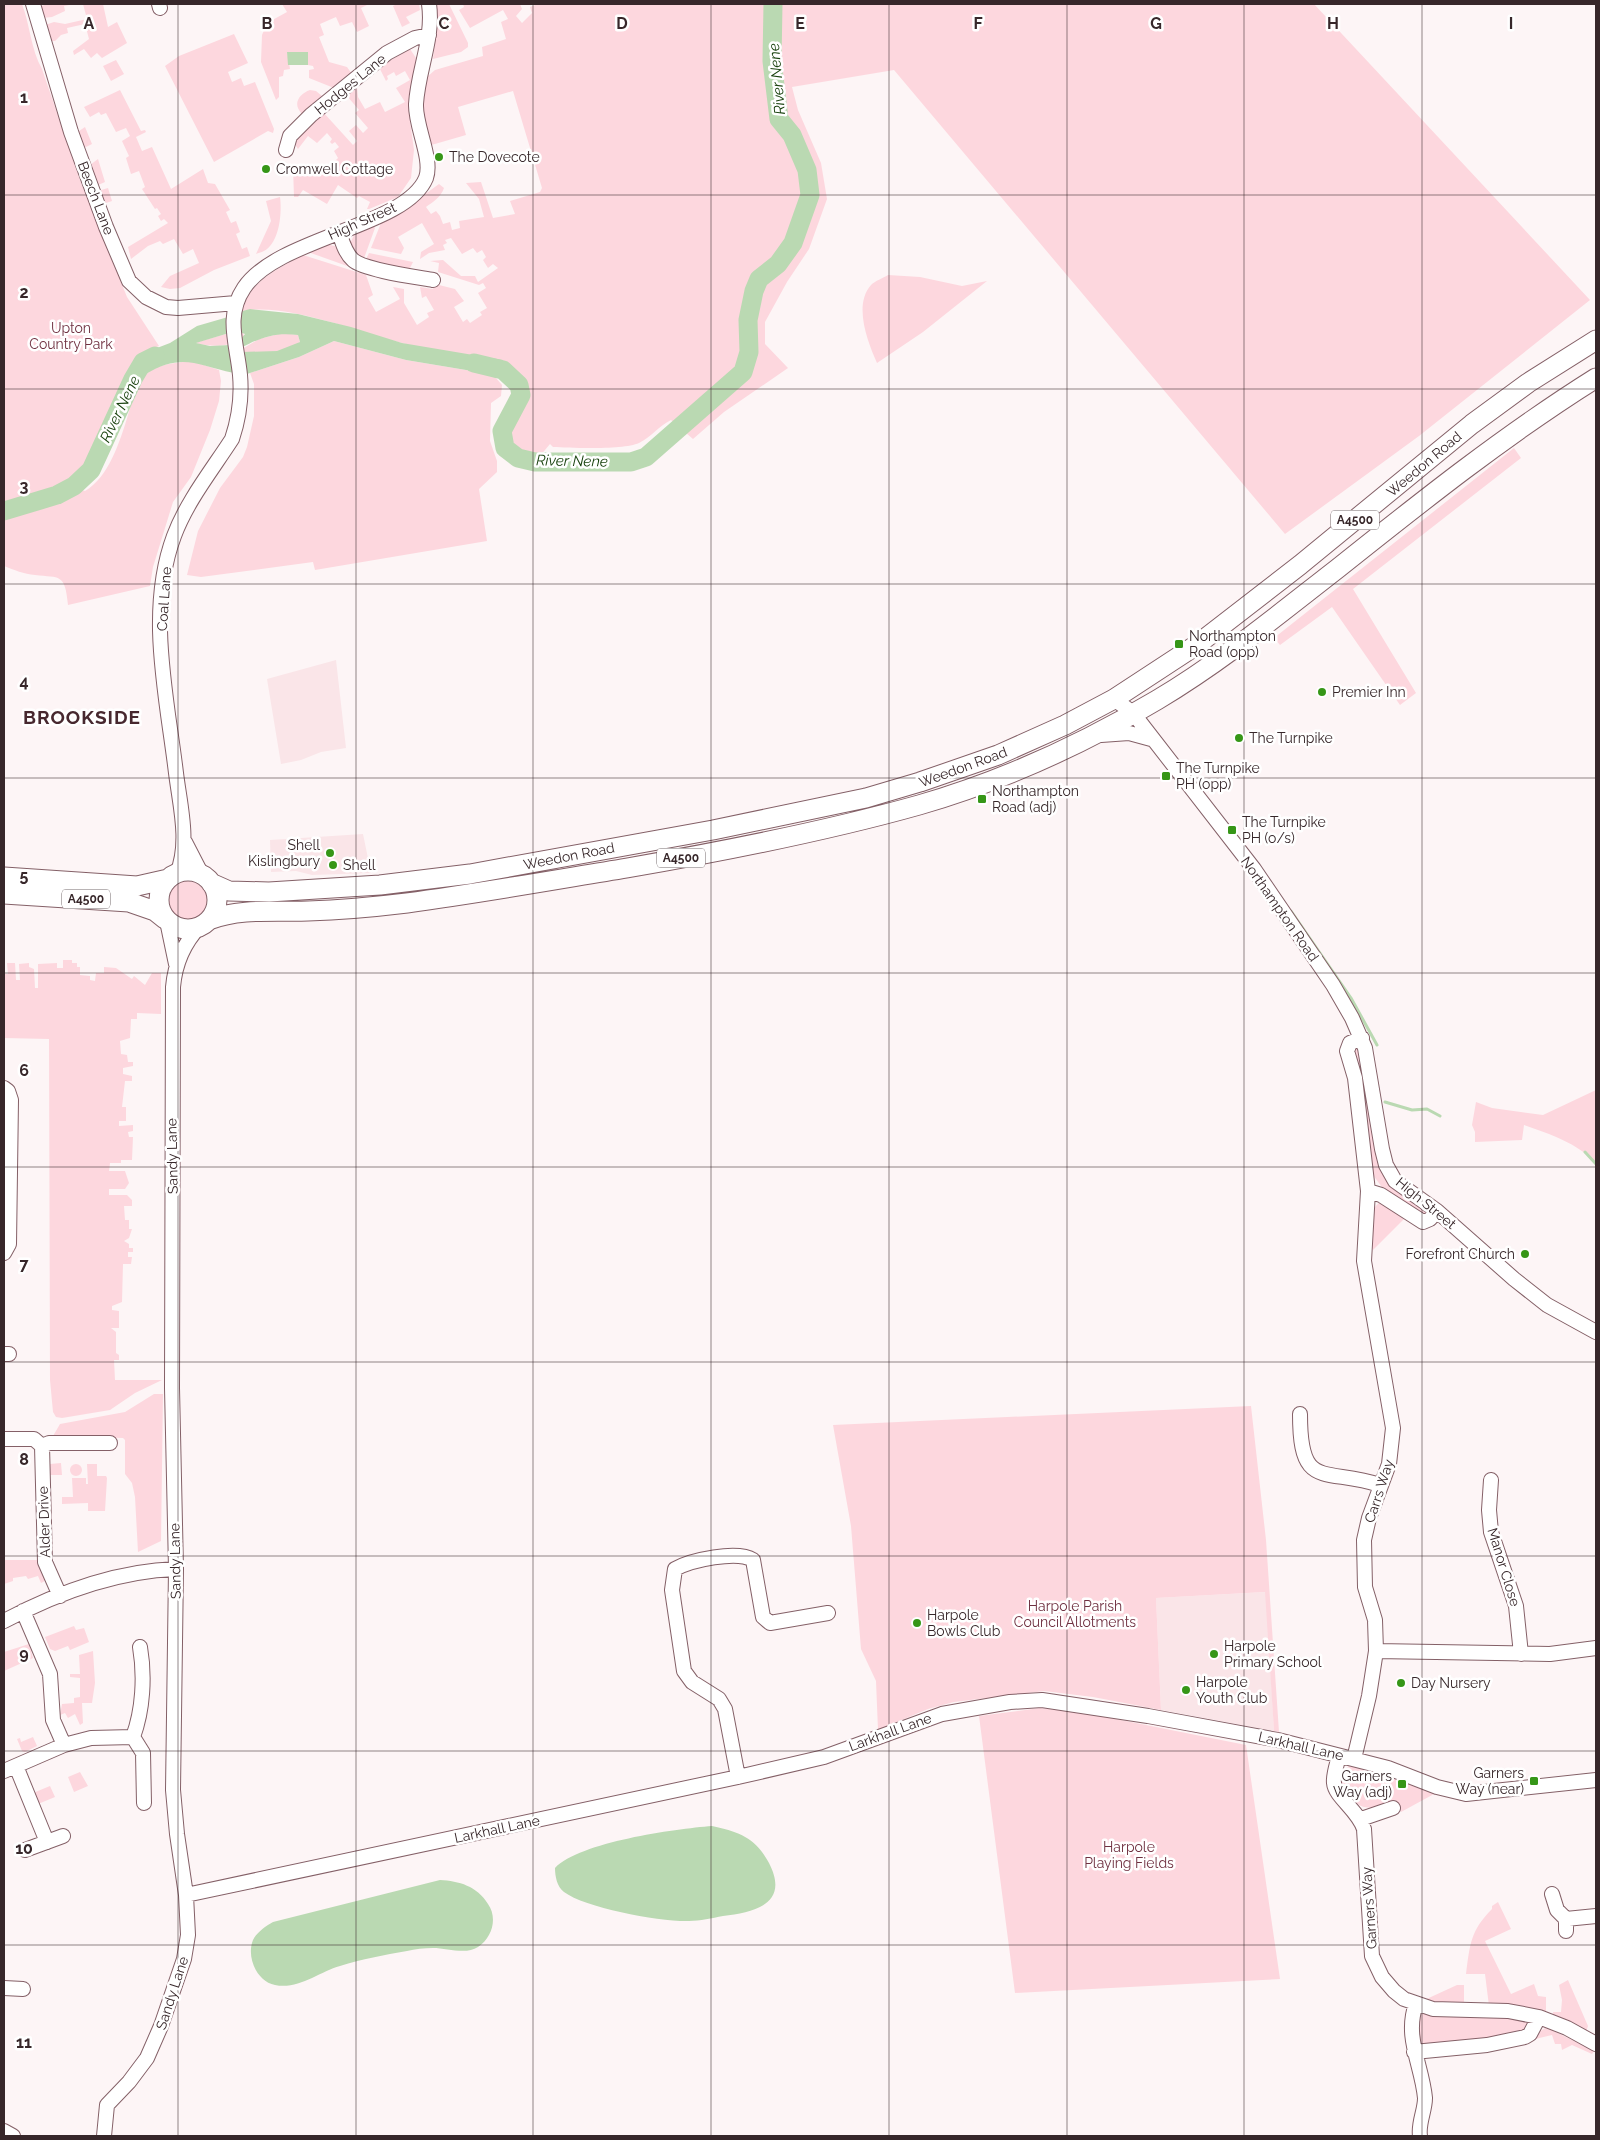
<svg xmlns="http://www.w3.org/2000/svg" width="1600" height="2140" font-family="Raleway,sans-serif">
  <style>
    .built { fill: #fae5e8 }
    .green { fill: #fdd7de }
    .water { fill: #bad9b2 }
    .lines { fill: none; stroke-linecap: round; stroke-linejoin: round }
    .stream { stroke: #bad9b2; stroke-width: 3 }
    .river { stroke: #bad9b2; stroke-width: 19 }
    .minor-casing { stroke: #846067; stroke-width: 16 }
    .highway-casing { stroke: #846067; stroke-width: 21 }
    .minor { stroke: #fff; stroke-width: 14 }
    .highway { stroke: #fff; stroke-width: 19 }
    .grid { fill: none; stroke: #37272a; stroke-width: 1; stroke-opacity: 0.55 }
    .poi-dot { fill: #369617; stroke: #fff; stroke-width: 2 }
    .labels { text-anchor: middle; stroke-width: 5; stroke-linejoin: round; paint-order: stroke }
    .shield { fill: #fff; stroke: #73686a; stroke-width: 1 }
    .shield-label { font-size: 12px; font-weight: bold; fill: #37272a }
    .street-label { font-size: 14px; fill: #37272a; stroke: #fff }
    .poi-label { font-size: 14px; fill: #37272a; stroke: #fff; text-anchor: start }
    .park-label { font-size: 14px; fill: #6f3040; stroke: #fff }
    .water-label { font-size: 15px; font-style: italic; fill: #18410d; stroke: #fff }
    .district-label { font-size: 19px; font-weight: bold; letter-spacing: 1px; fill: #47282f; stroke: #fff }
    .grid-label { font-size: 16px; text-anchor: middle; font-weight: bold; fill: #37272a; stroke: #fff; stroke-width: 5; stroke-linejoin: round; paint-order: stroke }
  </style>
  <rect width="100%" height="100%" fill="#fdf5f6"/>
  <!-- built -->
  <path class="built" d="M336 660 346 748 321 752 301 760 281 764 267 679Z
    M363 834 371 873 312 875 296 871 271 872 270 840Z
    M1266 1592 1274 1731 1161 1710 1156 1598Z"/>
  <!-- green -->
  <path class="green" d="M4 4H22C30 25 31 50 42 69L80 180 127 297 159 346C154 348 149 350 145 353 117 369 108 441 92 469 76 495 30 503 4 511Z
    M47 4H74L64 6 65 11 52 17 42 18 39 7Z
    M83 4H103L108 27 117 22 127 43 102 58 97 53 91 58 84 49 74 55 73 51 89 39 85 24 67 28 68 33 61 35 55 41H48L45 25 54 22 65 24 87 19Z
    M282 4H369L361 8 369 26 357 32 352 22 340 26 336 17 320 24 324 35 319 37 329 62 347 67 352 74 334 88 309 78V70L314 69 313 66 308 65V52H287L290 69 284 70 283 76 279 77V97L276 100 261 62 262 35 267 23 287 12Z
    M397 4H419L420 10 406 17 410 23 402 27 393 6Z
    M435 4H449L468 43V47L461 52 433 59 437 26Z
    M463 4H520L522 9 516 16 522 23 532 13 530 7 538 4H765V71L772 61 773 4H1314L1590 300 1419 436 1285 534 894 70 792 87 798 110 821 163 827 199 809 249 787 282 765 322V344L788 368 724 412 693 439 671 420C659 426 651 437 639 443 624 450 572 448 553 447L550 444 535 462C463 447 532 405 519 385 516 380 506 372 502 369 495 365 484 364 476 362 452 355 427 350 402 343 362 333 279 300 240 312 252 280 274 271 303 255L366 275 373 295 368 298 376 312 400 299 393 287 404 289V303L417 325 429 317 427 313 434 310 426 296 422 298 420 287 433 289 435 284 455 289 464 301 454 307 463 322 467 319 470 323 482 315 480 312 487 308 478 293 486 288 483 283 479 285 438 272 439 263 430 261 443 260 461 276H475L478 282 498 268 493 264 488 268 483 260 486 257 482 250 477 253 473 248 462 254 451 238 445 240 447 243 443 245 445 250 429 253 420 259 421 252 434 244 422 223 398 237 404 248 401 254 371 248 381 223 398 214 439 184 444 188C441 197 433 202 426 207L431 214 436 211 440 216 443 224 450 222 452 230 460 228 459 221 484 217 479 199 466 183 481 182 493 218 515 214 510 201 540 192 542 188 513 91 458 107 466 135 428 146 422 132 423 87 427 77 435 70 483 56 482 47 506 39 501 22 508 19 503 10 470 28 459 10 464 7Z
    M234 34 248 63 228 72 232 82 241 78 244 86 255 82 274 129 273 133 268 131 214 162 165 66 179 56Z
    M410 49 416 58 409 114 414 150 411 178 398 197 369 209H367L370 202 359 196 357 198 338 185 327 204 303 190 298 197H294L293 167C309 171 326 171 338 158L334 151 339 147 335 142 332 144 330 142 332 139 327 133 317 143 308 136 298 149 294 143 296 137 323 112 353 145 357 141 349 131 356 125 363 133 368 128 355 113 359 110 347 96 357 87 358 97 365 109 380 102 385 112 405 102 396 88 410 80 405 71 396 76 394 72 387 76 388 79 386 81 379 67Z
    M116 60 124 74 111 81 103 66Z
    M120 90 141 131 145 130 146 132 136 137 142 151 152 147 171 189 203 169 208 183 215 184 230 210 226 212 231 223 236 221 240 232 236 234 242 249 247 247 250 256 214 270 180 288 170 289 161 287 170 276 199 263 193 249 183 254 174 239 163 244 160 241 148 246 131 259 128 247 168 223 164 219 161 221 158 216 161 214 157 208 155 209 142 189 145 187 139 171 131 174 126 158 129 156 122 141 130 136 126 128 116 132 106 113 101 115 99 112 90 117 84 107Z
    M310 90 316 91 322 96 302 114C292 104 299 94 310 90Z
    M85 127 92 144 86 147 80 145 76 133Z
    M98 159 105 182 96 186 90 165Z
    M108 188 112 201 103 204 98 191Z
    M280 197C282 211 280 239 267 249 265 251 259 253 256 254L271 221 266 201Z
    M373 225 375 228 363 261 359 259 350 246C353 231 361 230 373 225Z
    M325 244 335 246 350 267 308 252Z
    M369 253 413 262 409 270 365 261Z
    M888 275 920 277 962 286 987 281 923 332 877 363C868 343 853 305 871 285 875 281 883 278 888 275Z
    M243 332 244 337C228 348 213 347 195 343L229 333Z
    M282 333 298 335 300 342C282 354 257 354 237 352L259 339Z
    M334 341 406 360 478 372 496 378 502 385 501 396 491 403 490 441 497 461V472L479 489 487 541 315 570 313 562 201 577 187 575 198 531 220 488 243 457 247 447 254 416V384L250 373 299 357Z
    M182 362H195L219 370 221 381 219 401 210 430 191 477 173 502 153 567 150 586 68 605C65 573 60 578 35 575 24 574 14 570 4 566V516L41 506 76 488 85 491C109 477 120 441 128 415 132 402 134 383 146 374 157 365 168 364 182 362Z
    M1514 448 1521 458 1353 589 1416 693 1400 705 1332 607 1280 645 1274 638Z
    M167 901a20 20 0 1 1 40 0a20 20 0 1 1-40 0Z
    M63 960H72V963H77V967H80V975L90 976V980L95 981 96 973H104V967L116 968 132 979 134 976 145 985 152 973H161V1014L137 1013V1019H131L130 1038 120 1041 121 1054 127 1055 128 1062H133V1066L123 1068V1074L132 1076V1081H125L122 1107H126V1121H119V1126L133 1125V1131L128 1132 129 1137H133L132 1160H121V1163H110L109 1171H125L129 1183 125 1189H109V1195H127L132 1200V1206H124L125 1220H129V1229H132L129 1238 124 1241 129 1244V1248H133V1252H128V1257H132L131 1264H123L122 1302 112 1306V1310L119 1311V1328H111L116 1332V1353L119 1355V1360H114L115 1380H162L135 1393 110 1410 62 1418 56 1417 53 1412 50 1380 49 1039 4 1038V974H8L7 963H15L16 980H20L19 964 29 963V967L34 969 35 988H38V964L57 963V968H63Z
    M1358 1045 1380 1169 1392 1188 1428 1212V1217L1384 1190 1373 1175 1353 1050Z
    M1596 1090V1163C1577 1143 1550 1134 1524 1125L1522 1140 1475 1142V1132L1472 1125 1476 1102 1492 1108 1543 1115Z
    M1379 1203 1405 1218 1373 1250C1370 1237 1367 1211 1379 1203Z
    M154 1394H163L161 1541 138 1552 135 1497 132 1483 125 1474V1440L123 1438 53 1436 60 1424 125 1412Z
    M1251 1406 1266 1540 1279 1732 1274 1731 1265 1592 1156 1598 1161 1710 1093 1697 1044 1691 954 1702 928 1709 878 1730 876 1681 861 1649 851 1526 833 1425Z
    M61 1463 62 1475H50V1464Z
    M70 1470a6 6 0 1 1 12 0a6 6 0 1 1-12 0Z
    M87 1464H97V1476H106L107 1478 105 1511H88V1503L62 1504V1497H73L72 1478H86V1484H88Z
    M4 1560H37L45 1581 41 1583 38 1576 28 1579 26 1576 13 1578V1581L4 1584Z
    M74 1626 76 1630 84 1628 89 1642 70 1650 68 1646 55 1651 50 1649 45 1637Z
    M29 1644 33 1658 4 1671V1652Z
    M93 1651 95 1683 92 1703H82L83 1723 80 1725 75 1714 68 1718 65 1713 60 1715 62 1704 74 1703V1698L80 1697V1678L70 1677V1674H80L79 1655Z
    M1040 1708 1086 1713 1246 1745 1280 1979 1015 1993 979 1716Z
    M33 1737 37 1746 25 1752 22 1751 17 1739 20 1738 21 1742Z
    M1350 1765 1360 1766 1454 1797 1434 1794 1401 1812 1395 1803C1364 1811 1359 1811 1340 1784L1342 1771Z
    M80 1772 88 1786 74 1792 68 1777Z
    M50 1786 55 1797 38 1804 33 1793Z
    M1498 1902 1511 1929 1485 1941 1511 1994 1534 1984 1538 1996 1546 1997V2015L1489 2006 1485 1974H1466C1470 1945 1470 1931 1492 1909V1906Z
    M1568 1980 1588 2026 1586 2032 1553 2017V2012H1561L1562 2000 1559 1985Z
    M1457 1985H1464V2003L1420 2002Z
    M1422 2014 1507 2018 1530 2022 1529 2033 1419 2046 1417 2017Z
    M1545 2028 1550 2029 1594 2051 1592 2054 1572 2045 1562 2050 1561 2044H1555L1552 2035 1535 2039 1539 2032Z"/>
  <!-- water -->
  <path class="water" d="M287 52H308V65H288Z
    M250 309 298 314 351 327 402 343 503 360 496 378 478 372 406 360 334 341 299 357 247 374 242 352 277 351 300 342 298 335C276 332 261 337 241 348L240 340 245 334 239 332V312Z
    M228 317 229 333 196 343 210 346 230 345 234 373C195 365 183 352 144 375L131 368 144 353 170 343 197 326Z
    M712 1826C739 1832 755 1837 769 1863 790 1904 755 1912 723 1916 712 1918 700 1921 689 1921 661 1922 585 1908 564 1892 557 1887 555 1876 555 1868 580 1842 674 1829 712 1826Z
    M440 1880C459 1881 477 1886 488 1904 498 1918 492 1938 478 1947 466 1955 447 1948 433 1948 424 1948 415 1949 407 1951 384 1955 362 1959 340 1966 319 1972 298 1990 275 1985 257 1982 246 1957 253 1940 257 1932 266 1926 273 1922Z"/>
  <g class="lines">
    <!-- stream -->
    <path class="stream" d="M1291 911 1351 998 1377 1045
      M1385 1102 1412 1110 1427 1109 1440 1116
      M1585 1152 1596 1164"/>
    <!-- river -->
    <path class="river" d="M474 363 503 370 519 385 521 395 502 431 505 448 518 458 535 462H631L646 457 743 372 749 352 748 320 754 291 759 279 778 264 793 243 810 195 807 170 792 135 779 119 772 61 773 4
      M4 511 57 495 74 486 91 470 133 379 143 362 155 356"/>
    <defs>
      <path id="minor" d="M33 4 71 132 106 227 129 281 146 297 166 307 178 308 236 303
        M159 4 160 8
        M286 150 290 136 311 115 387 53 415 38 429 35
        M339 232C342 241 345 253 353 260 364 270 416 277 433 280
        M1114 699 1133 713 1254 869 1333 985 1352 1018 1365 1048 1382 1149 1386 1165 1395 1181 1437 1211 1514 1279 1547 1305 1596 1332
        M1101 735 1129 733 1151 739
        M185 842 202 875
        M177 874C190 842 180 806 176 773 167 697 146 611 174 536 187 501 212 470 232 439 239 418 242 397 240 375 237 344 225 316 244 288 278 237 406 227 426 178 433 159 415 126 416 104 418 70 434 38 429 4
        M167 921 176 964
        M4 1088 8 1091 11 1100 9 1244 4 1253
        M1368 1191 1381 1195 1423 1222 1430 1219 1437 1211
        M4 1354H9
        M1300 1414C1300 1491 1323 1467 1380 1485
        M4 1439H34L42 1446 45 1562 60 1596
        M42 1446 49 1443H110
        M1491 1480 1489 1510 1491 1532 1516 1606 1521 1654
        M23 1611 50 1674 53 1720 64 1745
        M4 1621C55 1594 117 1571 176 1569
        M140 1647C145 1676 143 1710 133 1737L143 1753 144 1803
        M1376 1651 1550 1654 1596 1648
        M1339 1756C1337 1764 1333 1775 1334 1783 1335 1797 1358 1810 1364 1829L1372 1956 1382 1977 1394 1991 1404 1999 1433 2009 1508 2011 1539 2017 1567 2028 1596 2044
        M1354 1759 1369 1696 1376 1651 1375 1620 1365 1587 1364 1540 1369 1518 1389 1464 1393 1428 1364 1261 1368 1191 1355 1078 1347 1051 1350 1043 1362 1038
        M16 1766 47 1842
        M4 1771 64 1745 91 1738 133 1737
        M738 1777 725 1709 719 1699 692 1682 684 1671 672 1590 675 1569C691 1560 737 1550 753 1560L763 1617 770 1623 828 1613
        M1361 1819 1393 1808
        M25 1850 63 1836
        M1552 1894 1557 1910 1566 1919V1931
        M186 1895 738 1777 824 1757 942 1714 1010 1702 1042 1700 1148 1716 1278 1740 1388 1768 1437 1787 1466 1794 1596 1780
        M1566 1919 1596 1916
        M4 1988 23 1989
        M1416 2004C1404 2037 1422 2065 1425 2098 1425 2111 1418 2123 1420 2136
        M1414 2052 1487 2045 1525 2037 1530 2034 1539 2017
        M4 2131 13 2136
        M104 2136 107 2105 129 2082 147 2058 161 2026 184 1959 188 1935 186 1895 177 1834 173 1790 176 1569 172 1388 173 987C175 964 184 943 200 926"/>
      <path id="highway" d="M159 900a29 29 0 1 1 58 0a29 29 0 1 1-58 0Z
        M4 877 137 886 168 879
        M211 883 229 891 269 892 380 885 470 874 713 830 866 798 920 782 998 755 1065 725 1114 699 1198 644 1300 565 1472 424 1528 383 1596 340
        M4 894 129 902 155 911 165 919
        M209 920C240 908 275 912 308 911 340 910 374 907 407 903 481 893 554 880 627 868 725 851 823 832 919 805 1002 781 1083 744 1157 700 1221 662 1279 614 1337 569 1421 502 1505 435 1596 378"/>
    </defs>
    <!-- minor casing -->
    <use href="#minor" class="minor-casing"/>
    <!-- highway casing -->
    <use href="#highway" class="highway-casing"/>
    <!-- minor -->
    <use href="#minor" class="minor"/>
    <!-- highway -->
    <use href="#highway" class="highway"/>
  </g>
  <!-- grid -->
  <path class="grid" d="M178 4V2136M356 4V2136M533 4V2136M711 4V2136M889 4V2136M1067 4V2136M1244 4V2136M1422 4V2136M4 195H1596M4 389H1596M4 584H1596M4 778H1596M4 973H1596M4 1167H1596M4 1362H1596M4 1556H1596M4 1751H1596M4 1945H1596"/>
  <!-- markers -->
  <g class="poi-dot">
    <circle cx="439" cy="157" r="5"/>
    <circle cx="266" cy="169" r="5"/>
    <rect x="1174" y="639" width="10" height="10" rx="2.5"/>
    <circle cx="1322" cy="692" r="5"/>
    <circle cx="1239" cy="738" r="5"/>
    <rect x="1161" y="771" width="10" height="10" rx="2.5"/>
    <rect x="977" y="794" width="10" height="10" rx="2.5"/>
    <rect x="1227" y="825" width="10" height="10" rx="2.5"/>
    <circle cx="330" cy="853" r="5"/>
    <circle cx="333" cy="865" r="5"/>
    <circle cx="1525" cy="1254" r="5"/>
    <circle cx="917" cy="1623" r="5"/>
    <circle cx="1214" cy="1654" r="5"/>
    <circle cx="1401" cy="1683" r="5"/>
    <circle cx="1186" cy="1690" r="5"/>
    <rect x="1529" y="1776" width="10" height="10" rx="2.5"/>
    <rect x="1397" y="1779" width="10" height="10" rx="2.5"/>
  </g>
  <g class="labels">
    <!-- shield labels -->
    <g class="shield">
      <rect x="1331" y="510.5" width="48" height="19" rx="4"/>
      <rect x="657" y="848.5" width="48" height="19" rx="4"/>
      <rect x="62" y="889.5" width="48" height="19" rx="4"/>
    </g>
    <g class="shield-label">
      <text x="1355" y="524">A4500</text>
      <text x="681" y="862">A4500</text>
      <text x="86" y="903">A4500</text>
    </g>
    <!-- street labels -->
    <g class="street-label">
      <text transform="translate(350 84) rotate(-39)" y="5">Hodges Lane</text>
      <text transform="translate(96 198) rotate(69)" y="5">Beech Lane</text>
      <text transform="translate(362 221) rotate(-24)" y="5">High Street</text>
      <text transform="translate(1424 464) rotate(-40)" y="5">Weedon Road</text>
      <text transform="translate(164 599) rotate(-86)" y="5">Coal Lane</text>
      <text transform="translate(963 767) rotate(-20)" y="5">Weedon Road</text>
      <text transform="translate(569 856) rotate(-11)" y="5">Weedon Road</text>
      <text transform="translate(1280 909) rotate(55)" y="5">Northampton Road</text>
      <text transform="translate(172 1156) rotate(-91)" y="5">Sandy Lane</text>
      <text transform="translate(1426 1203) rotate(39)" y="5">High Street</text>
      <text transform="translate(1379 1491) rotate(-72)" y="5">Carrs Way</text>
      <text transform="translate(44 1522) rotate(-92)" y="5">Alder Drive</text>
      <text transform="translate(175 1561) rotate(-91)" y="5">Sandy Lane</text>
      <text transform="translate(1504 1567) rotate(73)" y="5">Manor Close</text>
      <text transform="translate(890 1732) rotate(-20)" y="5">Larkhall Lane</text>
      <text transform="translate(1301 1746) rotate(13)" y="5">Larkhall Lane</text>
      <text transform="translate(497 1829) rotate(-12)" y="5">Larkhall Lane</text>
      <text transform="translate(1369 1908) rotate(-94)" y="5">Garners Way</text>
      <text transform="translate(172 1993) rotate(-72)" y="5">Sandy Lane</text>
    </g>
    <!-- poi labels -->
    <g class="poi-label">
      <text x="449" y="162">The Dovecote</text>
      <text x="276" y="174">Cromwell Cottage</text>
      <text x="1189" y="641">Northampton<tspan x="1189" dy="16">Road (opp)</tspan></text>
      <text x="1332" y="697">Premier Inn</text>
      <text x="1249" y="743">The Turnpike</text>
      <text x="1176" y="773">The Turnpike<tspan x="1176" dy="16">PH (opp)</tspan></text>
      <text x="992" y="796">Northampton<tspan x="992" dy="16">Road (adj)</tspan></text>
      <text x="1242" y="827">The Turnpike<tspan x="1242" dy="16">PH (o/s)</tspan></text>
      <text x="320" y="850" text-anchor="end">Shell<tspan x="320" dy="16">Kislingbury</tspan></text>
      <text x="343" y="870">Shell</text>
      <text x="1515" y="1259" text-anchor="end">Forefront Church</text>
      <text x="927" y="1620">Harpole<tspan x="927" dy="16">Bowls Club</tspan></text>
      <text x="1224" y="1651">Harpole<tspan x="1224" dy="16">Primary School</tspan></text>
      <text x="1196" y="1687">Harpole<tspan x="1196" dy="16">Youth Club</tspan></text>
      <text x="1411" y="1688">Day Nursery</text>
      <text x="1524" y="1778" text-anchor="end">Garners<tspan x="1524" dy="16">Way (near)</tspan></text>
      <text x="1392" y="1781" text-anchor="end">Garners<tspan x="1392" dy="16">Way (adj)</tspan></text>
    </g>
    <!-- park labels -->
    <g class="park-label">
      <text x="71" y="333">Upton<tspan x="71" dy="16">Country Park</tspan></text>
      <text x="1075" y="1611">Harpole Parish<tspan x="1075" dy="16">Council Allotments</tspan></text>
      <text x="1129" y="1852">Harpole<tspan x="1129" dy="16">Playing Fields</tspan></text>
    </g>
    <!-- water labels -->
    <g class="water-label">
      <text transform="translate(777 79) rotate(-95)" y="5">River Nene</text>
      <text transform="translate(120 409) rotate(-64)" y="5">River Nene</text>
      <text transform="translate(572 461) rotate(1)" y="5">River Nene</text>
    </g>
    <!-- district labels -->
    <g class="district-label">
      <text x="82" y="724">BROOKSIDE</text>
    </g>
  </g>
  <g class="grid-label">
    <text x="89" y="29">A</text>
    <text x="267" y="29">B</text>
    <text x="444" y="29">C</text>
    <text x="622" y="29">D</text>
    <text x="800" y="29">E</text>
    <text x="978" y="29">F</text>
    <text x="1156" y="29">G</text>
    <text x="1333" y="29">H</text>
    <text x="1511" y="29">I</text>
    <text x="24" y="103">1</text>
    <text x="24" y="298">2</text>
    <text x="24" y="492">3</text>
    <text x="24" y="687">4</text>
    <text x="24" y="881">5</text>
    <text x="24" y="1076">6</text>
    <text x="24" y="1270">7</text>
    <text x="24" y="1465">8</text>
    <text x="24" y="1659">9</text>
    <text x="24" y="1854">10</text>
    <text x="24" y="2048">11</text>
  </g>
  <!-- border -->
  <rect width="1600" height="2140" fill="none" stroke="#37272a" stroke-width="10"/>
</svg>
